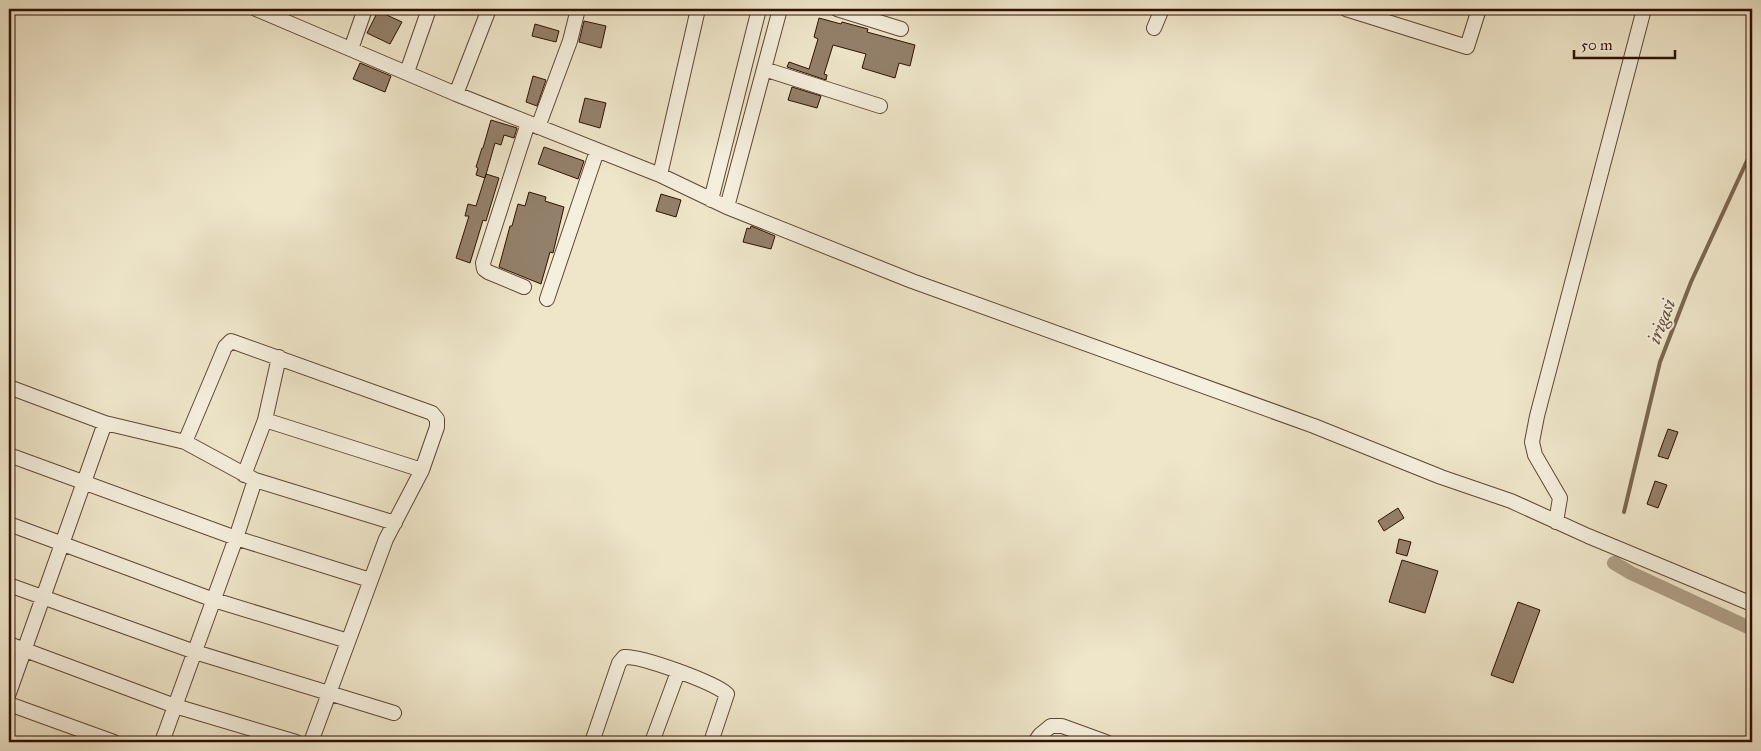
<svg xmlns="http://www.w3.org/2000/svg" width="1761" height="751" font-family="'IM FELL Great Primer',serif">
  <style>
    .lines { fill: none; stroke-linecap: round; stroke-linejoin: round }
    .stream { stroke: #7c6651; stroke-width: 4 }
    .canal { stroke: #ae9e86; stroke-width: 14 }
    .building { fill: #93806a; stroke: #301102 }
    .street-casing { stroke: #604634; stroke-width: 16 }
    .street { stroke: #f5efdd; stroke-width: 14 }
    .labels { text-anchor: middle; stroke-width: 4; stroke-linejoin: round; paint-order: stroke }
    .water-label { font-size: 19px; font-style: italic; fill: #624937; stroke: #f5efdd }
  </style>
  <rect width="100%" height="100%" fill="#efe6ca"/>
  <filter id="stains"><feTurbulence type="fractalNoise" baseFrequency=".004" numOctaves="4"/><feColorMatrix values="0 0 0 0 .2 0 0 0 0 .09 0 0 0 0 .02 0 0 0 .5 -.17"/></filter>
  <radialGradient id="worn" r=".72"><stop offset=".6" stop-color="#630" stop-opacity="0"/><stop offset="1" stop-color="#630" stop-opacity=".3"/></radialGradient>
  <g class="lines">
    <!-- stream -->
    <path class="stream" d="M1624 512 1660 362 1691 282 1752 150"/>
    <!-- canal -->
    <path class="canal" d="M1614 563 1631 573 1752 629"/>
  </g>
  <!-- building -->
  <path class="building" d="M378 11 402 22 390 44 367 33Z
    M819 18 841 24 842 22 868 29 867 32 915 45 910 66 899 63 895 78 862 68 866 54 833 45 824 74 827 75 826 80 787 67 789 62 809 69 818 39 814 37Z
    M584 21 606 26 601 48 579 42Z
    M535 24 559 31 556 42 532 36Z
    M360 63 391 76 385 92 353 79Z
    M533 76 546 80 537 106 526 102Z
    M792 87 821 96 817 108 788 100Z
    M585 98 606 103 600 128 579 122Z
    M491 120 517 128 514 138 504 135 501 145 495 143 485 178 476 175 478 168 476 167 482 148H483Z
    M544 147 584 161 578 179 538 164Z
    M486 174 499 178 486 221 483 220 470 263 456 258 469 216H465L468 204 476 206Z
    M529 192 546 197 545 201 564 207 553 253 550 252 541 284 499 267 510 226H512L518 204 525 206Z
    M661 194 681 200 676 217 656 211Z
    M751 226 775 236 771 249 743 242 747 228 750 229Z
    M1668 429 1678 432 1668 459 1658 456Z
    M1655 481 1667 485 1658 508 1647 504Z
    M1398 508 1404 518 1384 531 1378 521Z
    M1399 539 1411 542 1407 556 1396 553Z
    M1402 560 1438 571 1425 613 1389 602Z
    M1518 602 1540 610 1513 683 1491 675Z"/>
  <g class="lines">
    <defs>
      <path id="street" d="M256 9 456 94 660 175 727 207 912 281 1314 426 1441 477 1511 501 1588 536 1752 604
        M837 9 901 29
        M1346 9 1467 47 1479 9
        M1154 28 1162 9
        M351 49 365 9
        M764 69 880 106
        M407 72 429 9
        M456 94 489 9
        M538 127 570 41 578 9
        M660 175 698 9
        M711 200 759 9
        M727 207 780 9
        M524 287 488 272 484 269 483 263 528 123
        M547 299 597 151
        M9 387 105 423 185 442 255 480 395 523
        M265 420 422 470
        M185 442 225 347 231 341 432 413 437 419V427L422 470 386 539 311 742
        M9 455 236 538 370 580
        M244 475 265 420 279 357
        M1556 522 1560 498 1535 455 1532 442 1537 416 1644 9
        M9 524 214 600 348 641
        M9 585 195 652 394 713
        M9 644 175 706 296 742
        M9 693 105 423
        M9 704 114 742
        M162 742 236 538 255 480
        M592 742 619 663 624 657C642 656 713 682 727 694L711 742
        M652 742 678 672
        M1035 742 1040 735 1051 726H1062L1106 742"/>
    </defs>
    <!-- street casing -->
    <use href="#street" class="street-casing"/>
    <!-- street -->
    <use href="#street" class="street"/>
  </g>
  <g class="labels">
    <!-- water labels -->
    <g class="water-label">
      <text transform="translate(1661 321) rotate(-69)" y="7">irigasi</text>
    </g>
  </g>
  <!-- margin -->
  <rect width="1761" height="751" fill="none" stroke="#efe6ca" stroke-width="30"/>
  <rect x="10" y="10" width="1741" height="731" fill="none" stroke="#301102" stroke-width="2.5"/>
  <rect x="15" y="15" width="1731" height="721" fill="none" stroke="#301102"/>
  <!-- scale -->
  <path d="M1574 50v8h101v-8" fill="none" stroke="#301102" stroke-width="2.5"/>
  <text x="1581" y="50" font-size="15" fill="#301102" stroke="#f5efdd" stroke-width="4" paint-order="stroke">50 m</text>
  <rect width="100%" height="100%" filter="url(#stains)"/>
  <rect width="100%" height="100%" fill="url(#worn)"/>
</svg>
